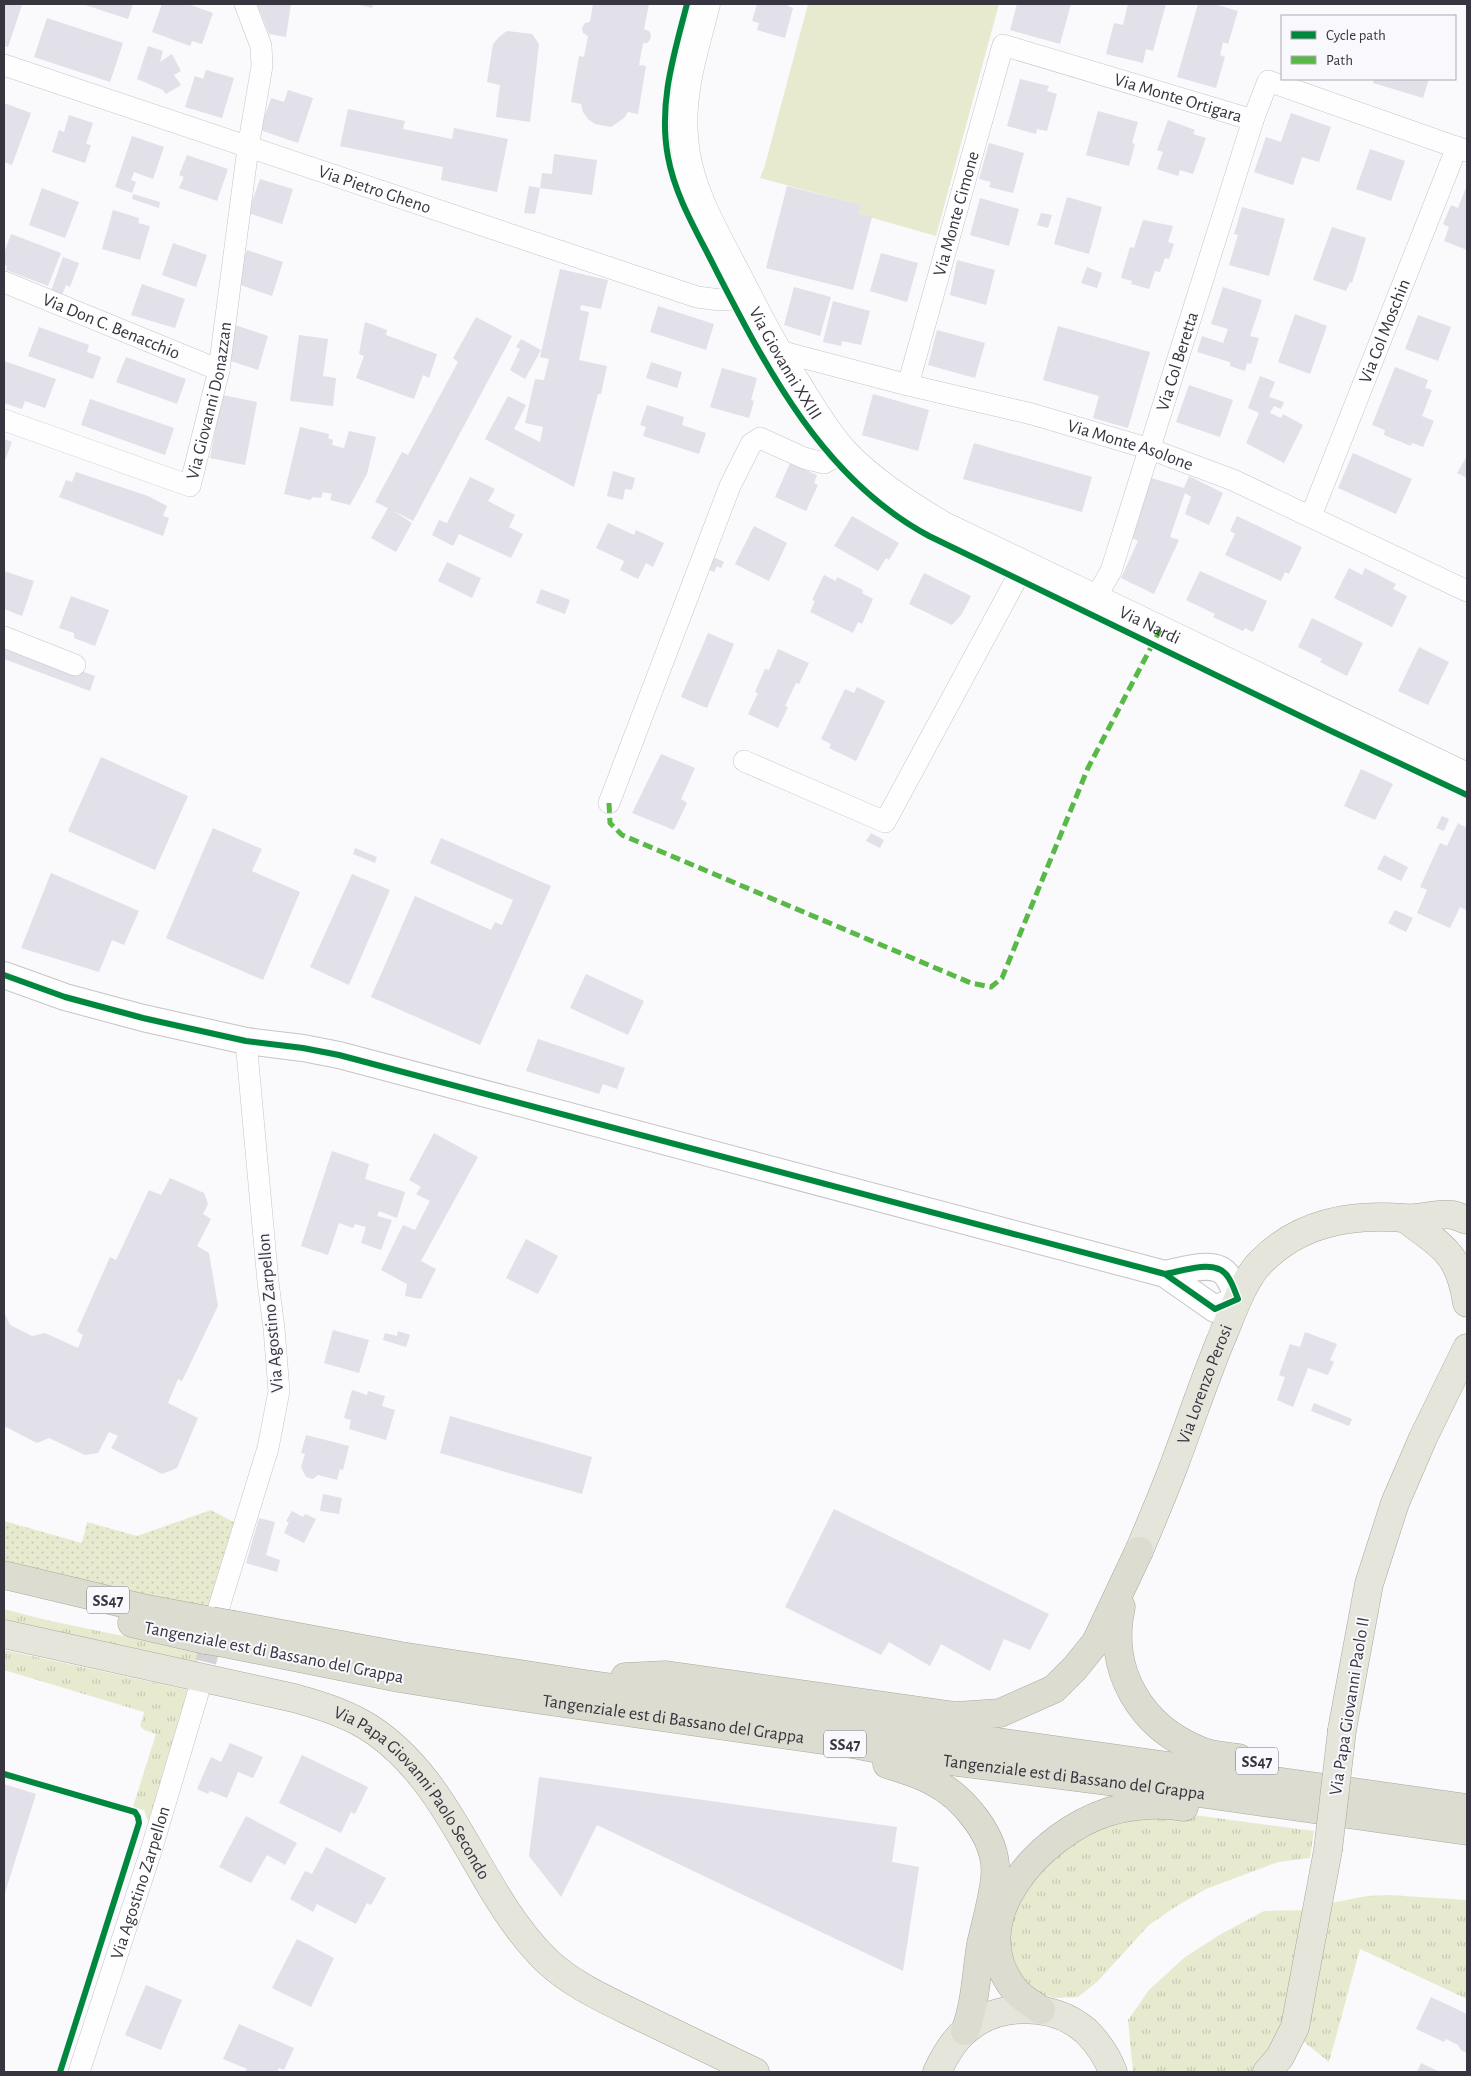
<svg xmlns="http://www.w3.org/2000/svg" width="1471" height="2076" font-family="'Alegreya Sans',sans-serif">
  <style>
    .grass { fill: url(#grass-tufts) }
    .garden { fill: url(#garden-dots) }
    .pitch { fill: #e8eacf }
    .building { fill: #e2e0e8 }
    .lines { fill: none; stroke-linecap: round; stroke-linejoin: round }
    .minor-tunnel { stroke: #d3d2d6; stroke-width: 21; stroke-dasharray: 21 11; stroke-linecap: butt }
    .minor-casing { stroke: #c5c4c9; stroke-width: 22 }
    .tertiary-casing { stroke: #c5c4c9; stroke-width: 28 }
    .secondary-casing { stroke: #c5c4c9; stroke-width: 29 }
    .primary-casing { stroke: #a9a99b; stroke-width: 29 }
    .trunk-casing { stroke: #a9a99b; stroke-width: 29 }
    .minor { stroke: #fefeff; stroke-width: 21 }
    .tertiary { stroke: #fefeff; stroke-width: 26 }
    .secondary { stroke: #fefeff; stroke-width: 28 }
    .primary { stroke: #e5e5dc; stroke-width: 28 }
    .trunk { stroke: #dcdcd0; stroke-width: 28 }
    .primary-bridge-casing { stroke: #a9a99b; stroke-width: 29; stroke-linecap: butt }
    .trunk-bridge-casing { stroke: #a9a99b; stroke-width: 29; stroke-linecap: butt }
    .primary-bridge { stroke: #e5e5dc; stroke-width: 28 }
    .trunk-bridge { stroke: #dcdcd0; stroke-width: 28 }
    .quiet { stroke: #58b947; stroke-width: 5; stroke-dasharray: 10 5; stroke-linecap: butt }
    .cycleway-casing { stroke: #f9f8fd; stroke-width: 9 }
    .cycleway { stroke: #00873e; stroke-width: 6 }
    .labels { text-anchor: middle; stroke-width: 4; stroke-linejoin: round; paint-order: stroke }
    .shield { fill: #f9f8fd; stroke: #717078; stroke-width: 1 }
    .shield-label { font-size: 16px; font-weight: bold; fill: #37353f }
    .street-label { font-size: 18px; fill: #37353f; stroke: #f9f8fd }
  </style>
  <defs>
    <pattern id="grass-tufts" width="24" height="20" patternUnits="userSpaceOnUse" patternTransform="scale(1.25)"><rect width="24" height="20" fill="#e8eacf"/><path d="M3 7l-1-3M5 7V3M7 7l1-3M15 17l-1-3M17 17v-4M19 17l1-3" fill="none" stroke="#c8c9b3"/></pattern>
    <pattern id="garden-dots" width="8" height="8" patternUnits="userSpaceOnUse" patternTransform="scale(1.25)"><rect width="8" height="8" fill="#e8eacf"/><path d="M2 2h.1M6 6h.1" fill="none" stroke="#c8c9b3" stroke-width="1.8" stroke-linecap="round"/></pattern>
  </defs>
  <rect width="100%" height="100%" fill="#faf9fc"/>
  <!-- grass -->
  <path class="grass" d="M4 1609 46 1620 200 1652 195 1670 4 1627Z
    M4 1650 193 1691 148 1822 144 1810 133 1807 156 1734 144 1730 140 1726 144 1712 4 1670Z
    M1179 1813 1314 1831 1310 1858 1278 1862 1206 1889 1175 1907 1149 1925 1097 1982 1078 1997 1054 1998 1032 1991 1010 1973 1006 1902 1088 1827Z
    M1389 1895 1467 1900V1999L1360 1949 1329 2062 1303 2041 1326 1904 1367 1896Z
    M1305 1910 1290 2007 1260 2072H1133L1128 2020 1149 1990 1185 1957 1221 1934 1264 1911Z"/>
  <!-- garden -->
  <path class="garden" d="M211 1510 241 1526 212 1612 4 1564V1521L82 1543 87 1522 137 1536Z"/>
  <!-- pitch -->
  <path class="pitch" d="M808 4H999L936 236 859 214 860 205 760 178 765 165Z"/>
  <!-- building -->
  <path class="building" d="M4 4 22 5 8 47 4 46Z
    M82 4H133L128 19Z
    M162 4H188L213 13 202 44 192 41 190 46 152 32Z
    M257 4H291L286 37 269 34Z
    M356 4H373L372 8Z
    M593 4H649L644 29 649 31 651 35 650 40 647 43H643L639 65 646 66 638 114 628 112 624 118 611 127 595 124 588 119 583 112 581 104 571 102 579 56 584 57 588 36 583 33 582 28 585 23 590 22Z
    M757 4H788V6L793 8 785 38 757 30 759 23 752 21Z
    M1017 4H1071L1060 44 1010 30Z
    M1128 4H1166L1153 51 1146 49 1143 63 1106 54 1114 23 1123 25Z
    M1198 4H1214L1238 11 1228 44 1223 42 1220 55 1225 57 1216 88 1177 77Z
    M47 18 123 43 110 82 34 57Z
    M507 31 532 34 539 44 530 122 496 117 500 85 487 82 493 44 500 36Z
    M148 46 163 51 160 62 172 54 181 71 174 75 181 85 166 94 163 90 137 79Z
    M206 70 234 78 222 118 185 107 195 76 203 79Z
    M1020 79 1049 86 1047 91 1057 94 1047 131 1037 129 1036 134 1007 126Z
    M1374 79H1429L1423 98 1373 83Z
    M288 90 313 98 298 143 260 130 271 98 284 102Z
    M4 103 31 113 12 165 4 162Z
    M348 109 405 121 403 129 452 139 454 128 508 139 497 192 441 180 443 167 340 146Z
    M1098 111 1138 122 1132 143 1135 144 1129 166 1086 155Z
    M1291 113 1331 127 1319 162 1302 157 1293 185 1254 172 1266 137 1281 142Z
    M69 115 93 123 86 144 91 145 85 163 52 152 59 130 64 132Z
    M1168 120 1195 130 1193 134 1206 138 1193 174 1180 170 1178 176 1157 169 1163 152 1157 150Z
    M132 136 164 147 153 179 134 172 131 180 136 182 132 193 115 187Z
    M989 143 1024 153 1013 193 989 187 991 182 979 179Z
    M1370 149 1405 161 1391 201 1356 189Z
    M554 154 597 160 592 195 540 188 542 173 552 174Z
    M187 155 228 169 217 201 179 188 184 177 179 175Z
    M260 179 293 189 282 224 248 213Z
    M1467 185V250L1444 241 1449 227 1443 224 1451 205 1458 208Z
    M529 186 540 188 535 214 524 213Z
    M787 186 861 205 859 214 872 217 853 290 766 268Z
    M42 188 79 202 65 238 29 225Z
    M133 194 160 202 159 208 132 199Z
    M1067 197 1102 207 1089 254 1054 244Z
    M980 198 1019 209 1009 246 970 235Z
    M1242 207 1285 219 1269 276 1229 265 1238 235 1234 234Z
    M113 210 139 218 138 223 150 226 140 260 102 249Z
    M1041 213 1052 215 1048 228 1037 225Z
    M1143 220 1173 226 1168 242 1174 244 1169 259 1165 258 1160 272 1155 271 1149 289 1131 284 1132 281 1121 278 1130 247 1134 248Z
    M1332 227 1366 238 1352 283 1350 282 1346 291 1313 280Z
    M11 234 61 253 48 286 6 270 7 266 4 264V253Z
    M173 243 207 255 196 287 162 275Z
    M247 250 283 262 272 296 235 283Z
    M881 253 918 263 907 302 870 291Z
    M63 257 79 263 70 287 66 285 62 295 51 291Z
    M957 260 995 270 986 305 950 295Z
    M1087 267 1102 273 1097 288 1081 283Z
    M560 269 608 280 601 309 581 305 580 310 589 312 579 360 607 366 601 394H598L574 487 485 439 508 396 526 405 514 429 540 442 543 427 525 423 535 379 544 380 549 359 540 357Z
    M142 284 185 299 175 328 131 315Z
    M794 287 831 297 820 336 784 325Z
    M1223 287 1262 300 1250 336 1259 338 1251 364 1247 363 1245 371 1230 366V362L1197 352 1202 336 1223 343 1228 329 1211 324Z
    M833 301 870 311 861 345 842 341 841 346 823 342Z
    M658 306 714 324 706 350 650 332Z
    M1295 314 1327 326 1310 374 1278 362Z
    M1418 315 1451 327 1438 361 1405 349Z
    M476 317 512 336 413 521 392 510 412 523 396 552 371 538 388 508 375 502 402 452 408 455 458 362 453 358Z
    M365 322 387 330 386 335 437 354 429 378 423 375 414 399 356 378 364 356 359 354Z
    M232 324 268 336 258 370 221 358Z
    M1058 326 1150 352 1128 428 1093 418 1099 396 1043 380Z
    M39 327 89 345 87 352 101 357 93 379 28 356Z
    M937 330 985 343 975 378 928 365Z
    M299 335 328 339 323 376 336 378 333 406 290 401Z
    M521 339 541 350 525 379 510 370 520 349 516 347Z
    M126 357 186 379 177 404 116 382Z
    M4 361 56 379 45 408 25 401 22 409 4 403Z
    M651 362 682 372 677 388 646 378Z
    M1395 367 1428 380 1425 388 1432 390 1422 416 1434 421 1423 447 1412 443 1411 446 1384 435 1385 430 1372 425Z
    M722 368 757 378 751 400 754 401 749 418 710 407Z
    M1260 376 1275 382 1269 397 1284 402 1281 409 1274 406 1270 413 1281 418 1283 414 1303 425 1284 463 1246 443 1259 413 1248 408Z
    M1189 385 1233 400 1220 437 1176 422Z
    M873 394 929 410 918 451 862 435Z
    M222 395 257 402 245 465 210 458Z
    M90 399 174 428 165 455 81 425Z
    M647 405 684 417 682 425 706 433 699 454 643 436 646 427 640 425Z
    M300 427 329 434 328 438 333 440 332 445 344 448 349 431 376 437 367 474 350 505 330 500 332 494 323 492 321 498 313 497 310 500 284 494Z
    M4 439 12 442 4 463Z
    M974 443 1092 477 1082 512 963 479Z
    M1353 453 1412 479 1396 514 1338 488Z
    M1467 456V478L1457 473Z
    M790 463 817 475 814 483 818 485 806 511 775 497Z
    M613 471 635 478 632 490 625 489 623 500 607 496Z
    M76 472 148 496 167 506 163 516 169 518 163 536 59 497 66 480 72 482Z
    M1189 476 1223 493 1209 525 1185 514 1191 497 1185 493 1170 537 1179 540 1154 594 1121 578 1138 541 1130 537 1148 477 1184 488Z
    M470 477 495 489 488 501 515 515 509 527 523 534 511 558 459 534 453 546 432 535 439 520 447 523Z
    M852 516 899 543 889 560 886 558 878 571 834 546Z
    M1237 516 1302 547 1289 574 1285 572 1281 581 1225 555 1235 534 1230 531Z
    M608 523 634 535 636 530 664 543 653 567 646 563 638 579 620 570 627 555 624 561 596 548Z
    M754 526 787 543 769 581 735 564Z
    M707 554 724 562 721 568 717 566 714 572 702 567Z
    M447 562 481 578 472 598 438 581Z
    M1349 568 1362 575 1365 568 1396 584 1393 589 1407 596 1392 627 1334 598Z
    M4 571 34 581 22 616 4 609Z
    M1200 571 1267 601 1253 632 1245 628 1243 631 1213 617 1215 614 1186 600Z
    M924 573 971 596 962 614 952 625 909 604Z
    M824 575 836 581 837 577 863 590 862 593 873 599 862 624 858 622 853 633 810 612 815 601 812 600Z
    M541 589 570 600 565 614 536 603Z
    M71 596 109 610 95 646 74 638V633L59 628Z
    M1312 618 1363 643 1347 676 1320 662 1322 659 1298 647Z
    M708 633 734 644 707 708 681 697Z
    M4 643 95 676 90 691 4 659Z
    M1419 647 1449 662 1428 705 1398 691Z
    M778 649 809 663 799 684 796 683 785 706 788 707 778 728 748 714 758 693 755 692 765 669 769 670Z
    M857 687 885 701 856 761 829 748 831 744 821 739 845 689 854 693Z
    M661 754 695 768 681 799 687 803 674 830 632 813Z
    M101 757 188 796 155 870 68 831Z
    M1361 769 1393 784 1375 820 1344 806Z
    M1442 816 1449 819 1444 831 1436 828Z
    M1458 823 1467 828V907L1466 910 1460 907 1450 928 1417 913 1427 890 1420 887 1440 843 1447 846Z
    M213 828 262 849 252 871 300 892 263 980 166 938Z
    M871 833 884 840 880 848 866 841Z
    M441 838 551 886 480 1045 371 997 415 896 491 930 495 922 502 925 513 900 430 863Z
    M355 848 377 857 375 863 353 854Z
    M1384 855 1408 867 1401 881 1377 869Z
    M51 873 139 911 124 945 112 940 99 972 21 948Z
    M352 874 390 890 349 985 310 967Z
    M1395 910 1413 918 1406 932 1388 923Z
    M586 974 644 1001 628 1035 570 1008Z
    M538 1039 625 1068 617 1089 603 1084 599 1094 526 1071Z
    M434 1133 478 1157 421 1261 436 1269 421 1299 405 1296 407 1284 381 1270 403 1225 415 1230 430 1201 416 1194 421 1187 409 1180Z
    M332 1151 369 1164 365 1179 405 1192 397 1218 379 1211 377 1216 392 1220 381 1250 361 1243 366 1227 355 1224 353 1228 339 1223 328 1255 301 1246Z
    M170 1178 204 1193 208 1204 203 1214 211 1219 197 1246 209 1253 218 1306 182 1381 178 1379 168 1403 198 1418 177 1468 162 1474 111 1448 118 1436 109 1432 98 1453 85 1455 49 1438 37 1443 4 1426V1312L10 1325 32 1336 45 1333 78 1348 83 1335 77 1331 110 1257 116 1260 149 1190 161 1195Z
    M526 1239 558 1256 538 1294 506 1278Z
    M333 1330 369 1340 359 1373 324 1363Z
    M398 1331 410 1335 406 1347 383 1340 385 1333 397 1336Z
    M1305 1332 1337 1344 1330 1360 1334 1362 1328 1375 1308 1368 1293 1407 1277 1400 1285 1377 1279 1375 1290 1344 1300 1347Z
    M352 1390 367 1395 368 1391 385 1396 382 1406 395 1410 386 1440 349 1429 351 1420 344 1418Z
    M1314 1403 1352 1419 1349 1426 1311 1411Z
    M450 1416 592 1457 582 1494 440 1453Z
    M306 1435 349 1446 343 1470 340 1469 337 1480 318 1475 313 1479 306 1477 301 1467 305 1454 301 1453Z
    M323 1494 342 1498 339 1514 320 1511Z
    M834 1509 1049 1614 1030 1650 1004 1639 990 1671 941 1644 930 1666 889 1642 881 1655 785 1607Z
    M292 1511 303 1517 305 1514 316 1519 304 1543 284 1533 289 1522 286 1521Z
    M259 1518 275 1522 266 1555 280 1560 277 1572 246 1563Z
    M230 1743 263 1757 253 1778 238 1772 227 1798 210 1791 208 1794 197 1789 211 1757 221 1762Z
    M302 1755 368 1787 355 1814 351 1812 341 1833 279 1803Z
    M539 1777 897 1827 892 1862 919 1867 903 1971 597 1825 561 1897 529 1856Z
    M4 1784 36 1794 4 1896Z
    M246 1816 297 1843 285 1865 267 1855 251 1883 219 1867Z
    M326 1847 386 1878 371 1905 367 1903 356 1924 317 1904 313 1912 290 1899 305 1871 312 1874Z
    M297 1939 334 1958 311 2007 272 1988Z
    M146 1985 182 2000 161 2050 125 2035Z
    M1431 1997 1467 2014V2053L1461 2050 1458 2045 1446 2039 1444 2042 1416 2029Z
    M239 2024 294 2048 284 2070 279 2068 277 2072H245L247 2069 223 2059Z
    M1421 2063 1440 2072H1417Z"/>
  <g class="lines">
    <!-- minor-tunnel -->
    <path class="minor-tunnel" d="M198 1693 215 1625"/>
    <defs>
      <g id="minor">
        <path id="s1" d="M4 65 697 297 720 300 748 298"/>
        <path id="s2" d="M4 282 219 370"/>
        <path id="s3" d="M775 350 908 385 1032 414 1150 449 1233 480 1467 591"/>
        <path id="s4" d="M908 385 1003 45 1253 120 1268 81 1467 151"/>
        <path id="s5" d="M4 420 190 486 219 370 248 148 262 66 261 46 245 4"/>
        <path id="s6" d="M1311 516 1457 147"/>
        <path id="s7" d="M1095 599 1111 571 1253 120"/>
        <path d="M4 637 75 665"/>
        <path d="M744 761 885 822 1024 565"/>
        <path d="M609 803 730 486 751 444 760 438 804 458 824 463 844 452"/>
        <path d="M219 1607 268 1448 279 1391 274 1328 268 1282 246 1041"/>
        <path id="s8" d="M79 2072 151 1851 198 1693"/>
      </g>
      <path id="tertiary" d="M4 975 65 997 143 1018 246 1041 303 1048 339 1055 1165 1274 1215 1309 1238 1299C1235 1292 1233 1284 1228 1277 1217 1258 1183 1271 1165 1274"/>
      <g id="secondary">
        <path id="s9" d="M706 4C695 48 680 91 684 137 687 187 715 233 738 277 758 316 778 355 802 392 815 413 827 433 843 451 871 481 907 504 942 525L1467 777"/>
      </g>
      <g id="primary">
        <path d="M1406 1219C1444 1248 1459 1253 1467 1303"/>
        <path id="s10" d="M1139 1551C1152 1520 1165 1490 1176 1460 1191 1420 1204 1381 1220 1342 1230 1319 1243 1279 1261 1262 1300 1222 1351 1214 1404 1218 1420 1220 1438 1212 1453 1215 1458 1216 1463 1219 1467 1220"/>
        <path id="s11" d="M4 1634 294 1698C323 1706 352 1715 377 1733 456 1790 478 1893 546 1960 573 1986 609 2001 643 2018 680 2036 718 2054 755 2072"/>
        <path d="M1342 1730 1369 1584 1395 1503 1423 1438 1467 1348"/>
        <path d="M937 2072C944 2057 952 2042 965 2031 997 2002 1053 2002 1086 2031 1098 2043 1107 2056 1113 2072"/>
        <path d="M1267 2072 1280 2057 1295 2027 1328 1850"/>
      </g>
      <g id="trunk">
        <path d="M4 1575 147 1609 212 1621"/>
        <path d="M1121 1607C1107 1670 1140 1727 1201 1751 1213 1756 1226 1756 1239 1758"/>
        <path d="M132 1623 206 1640"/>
        <path d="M234 1625 401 1656 585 1684 1467 1808"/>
        <path id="s12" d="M224 1643 399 1678 486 1692 858 1745 918 1757 1186 1791 1467 1831"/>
        <path d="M625 1677 666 1675 956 1716 1000 1713 1054 1689 1075 1668 1096 1642 1139 1551"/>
        <path d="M887 1764C901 1769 917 1773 930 1780 963 1796 999 1838 995 1877 993 1899 986 1922 981 1944 976 1973 976 2003 965 2031"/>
        <path d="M1041 2010C1032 2004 1020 1997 1014 1989 960 1919 1042 1833 1108 1812 1132 1805 1159 1803 1184 1807"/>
      </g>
    </defs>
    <!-- minor casing -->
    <use href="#minor" class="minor-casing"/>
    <!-- tertiary casing -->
    <use href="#tertiary" class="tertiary-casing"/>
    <!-- secondary casing -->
    <use href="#secondary" class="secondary-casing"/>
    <!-- primary casing -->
    <use href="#primary" class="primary-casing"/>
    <!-- trunk casing -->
    <use href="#trunk" class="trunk-casing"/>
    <!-- minor -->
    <use href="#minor" class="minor"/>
    <!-- tertiary -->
    <use href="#tertiary" class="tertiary"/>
    <!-- secondary -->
    <use href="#secondary" class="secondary"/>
    <!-- primary -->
    <use href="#primary" class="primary"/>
    <!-- trunk -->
    <use href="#trunk" class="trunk"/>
    <defs>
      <path id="primary-bridge" d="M1328 1850 1342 1730"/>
      <path id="trunk-bridge" d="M212 1621 234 1625
        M206 1640 224 1643"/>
    </defs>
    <!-- primary-bridge casing -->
    <use href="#primary-bridge" class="primary-bridge-casing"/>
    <!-- trunk-bridge casing -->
    <use href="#trunk-bridge" class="trunk-bridge-casing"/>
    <!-- primary-bridge -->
    <use href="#primary-bridge" class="primary-bridge"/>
    <!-- trunk-bridge -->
    <use href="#trunk-bridge" class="trunk-bridge"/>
    <!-- quiet -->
    <path class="quiet" d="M609 803 610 823 622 835 971 983 991 987 1002 978 1088 768 1160 630"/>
    <defs>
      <path id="cycleway" d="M687 4C674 54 658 104 668 157 675 196 697 232 715 268 768 371 823 479 929 536L1329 730 1467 795
        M4 975 65 997 143 1018 246 1041 303 1048 339 1055 1165 1274 1215 1309 1238 1299C1235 1292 1233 1284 1228 1277 1217 1258 1183 1271 1165 1274
        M4 1774 135 1812 138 1817 139 1823 60 2072"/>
    </defs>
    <!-- cycleway casing -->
    <use href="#cycleway" class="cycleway-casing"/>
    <!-- cycleway -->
    <use href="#cycleway" class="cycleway"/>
  </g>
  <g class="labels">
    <!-- shield labels -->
    <g class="shield">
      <rect x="87" y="1586.5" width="42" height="27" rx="4"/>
      <rect x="824" y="1730.5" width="42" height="27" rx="4"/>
      <rect x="1236" y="1747.5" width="42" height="27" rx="4"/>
    </g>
    <g class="shield-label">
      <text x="108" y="1606">SS47</text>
      <text x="845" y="1750">SS47</text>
      <text x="1257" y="1767">SS47</text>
    </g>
    <!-- street labels -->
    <g class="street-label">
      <text dy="6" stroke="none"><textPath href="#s4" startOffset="536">Via Monte Ortigara</textPath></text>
      <text dy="6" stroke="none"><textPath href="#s1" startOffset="391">Via Pietro Gheno</textPath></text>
      <text dy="6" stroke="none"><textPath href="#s4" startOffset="178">Via Monte Cimone</textPath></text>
      <text dy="6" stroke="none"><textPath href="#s2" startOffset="116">Via Don C. Benacchio</textPath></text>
      <text dy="6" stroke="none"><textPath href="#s6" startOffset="199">Via Col Moschin</textPath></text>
      <text dy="6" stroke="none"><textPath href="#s7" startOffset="252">Via Col Beretta</textPath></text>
      <text dy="6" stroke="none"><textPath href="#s9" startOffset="385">Via Giovanni XXIII</textPath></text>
      <text dy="6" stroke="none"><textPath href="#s5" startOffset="285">Via Giovanni Donazzan</textPath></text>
      <text dy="6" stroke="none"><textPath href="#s3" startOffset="368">Via Monte Asolone</textPath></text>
      <text dy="6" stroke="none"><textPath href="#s9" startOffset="845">Via Nardi</textPath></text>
      <text transform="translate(270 1313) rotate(-95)" y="6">Via Agostino Zarpellon</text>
      <text dy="6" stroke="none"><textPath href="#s10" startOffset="179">Via Lorenzo Perosi</textPath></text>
      <text transform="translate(274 1652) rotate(11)" y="6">Tangenziale est di Bassano del Grappa</text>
      <text transform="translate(1349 1706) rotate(-81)" y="6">Via Papa Giovanni Paolo II</text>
      <text dy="6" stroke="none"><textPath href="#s12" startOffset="456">Tangenziale est di Bassano del Grappa</textPath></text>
      <text dy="6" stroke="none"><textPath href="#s12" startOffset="861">Tangenziale est di Bassano del Grappa</textPath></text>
      <text dy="6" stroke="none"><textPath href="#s11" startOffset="455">Via Papa Giovanni Paolo Secondo</textPath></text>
      <text dy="6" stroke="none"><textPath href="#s8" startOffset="199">Via Agostino Zarpellon</textPath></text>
    </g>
  </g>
  <!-- border -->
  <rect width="1471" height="2076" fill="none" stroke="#37353f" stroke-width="10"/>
  <!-- legend -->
  <rect x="1281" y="15" width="175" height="65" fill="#f9f8fd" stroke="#abaab1"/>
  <rect x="1291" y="31" width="25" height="8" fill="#00873e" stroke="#abaab1"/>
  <text x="1326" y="40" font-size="15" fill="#37353f">Cycle path</text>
  <rect x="1291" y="56" width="25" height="8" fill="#58b947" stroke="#abaab1"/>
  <text x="1326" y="65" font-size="15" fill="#37353f">Path</text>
</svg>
